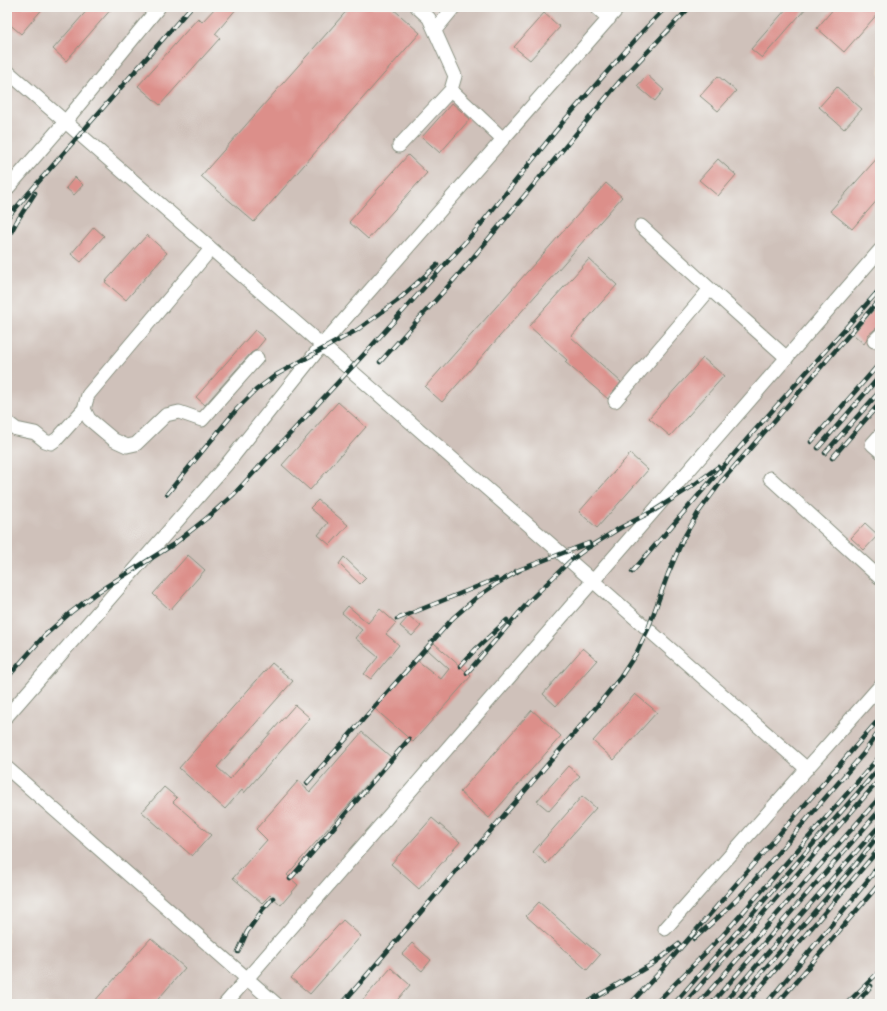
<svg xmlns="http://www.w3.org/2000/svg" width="887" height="1011" font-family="Vollkorn,serif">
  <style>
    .industrial { fill: #cfc1ba }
    .building { fill: #dc8f8a }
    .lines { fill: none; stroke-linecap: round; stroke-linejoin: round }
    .minor-casing { stroke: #899080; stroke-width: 15 }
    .minor { stroke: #fff; stroke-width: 13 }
    .rail-casing { stroke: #1f3d34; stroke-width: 4.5 }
    .rail { stroke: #f6f6f2; stroke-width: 3; stroke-dasharray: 9; stroke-linecap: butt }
  </style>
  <rect width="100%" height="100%" fill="#f6f6f2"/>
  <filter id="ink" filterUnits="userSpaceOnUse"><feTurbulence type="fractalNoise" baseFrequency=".025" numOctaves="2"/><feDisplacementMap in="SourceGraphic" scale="8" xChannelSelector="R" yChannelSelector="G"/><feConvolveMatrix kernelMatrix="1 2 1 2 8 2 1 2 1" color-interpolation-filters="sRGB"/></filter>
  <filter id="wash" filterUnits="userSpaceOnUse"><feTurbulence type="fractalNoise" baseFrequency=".012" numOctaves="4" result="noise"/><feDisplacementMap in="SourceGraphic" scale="16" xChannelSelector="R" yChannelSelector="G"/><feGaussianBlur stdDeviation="0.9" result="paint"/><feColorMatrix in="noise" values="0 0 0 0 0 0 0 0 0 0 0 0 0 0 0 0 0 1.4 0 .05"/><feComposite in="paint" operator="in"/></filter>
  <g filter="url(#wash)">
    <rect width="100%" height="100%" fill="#f3e3cd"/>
    <!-- industrial -->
    <path class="industrial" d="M7 7H880V1004H7Z"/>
    <g id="blocks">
      <!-- building -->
      <path class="building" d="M7 7H44L21 34 7 22Z
        M90 7H113L66 61 53 49Z
        M216 7H238L215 34 220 38 160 105 138 86 198 18 202 22Z
        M350 7H391L420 33 254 222 201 176Z
        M788 7H807L762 58 751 49Z
        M835 7H880V11L844 52 817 28Z
        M544 13 560 27 530 60 514 47Z
        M647 75 664 90 655 101 637 86Z
        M718 76 736 91 718 111 700 96Z
        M837 87 862 109 844 129 819 107Z
        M452 103 470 119 440 153 422 137Z
        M408 155 427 173 368 239 349 222Z
        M880 155V197L852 229 830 211Z
        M718 159 736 175 718 196 699 180Z
        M75 177 83 185 74 195 66 188Z
        M606 183 622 197 442 402 425 387Z
        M94 227 104 236 81 262 71 254Z
        M147 235 167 253 126 300 105 282Z
        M589 259 617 285 571 337 621 382 608 399 565 362 567 360 529 326Z
        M880 302V325L868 335 866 341 864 344 853 334Z
        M255 330 265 339 256 350 251 353 205 405 196 397Z
        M703 358 724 376 670 436 649 418Z
        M338 402 366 427 310 490 282 465Z
        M630 454 648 470 597 528 579 512Z
        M318 500 348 525 330 545 318 535 328 523 310 508Z
        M865 523 878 535 864 550 851 538Z
        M188 555 205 570 170 610 153 594Z
        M344 557 366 578 360 584 339 564Z
        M348 606 368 623 380 609 396 623 386 634 399 645 371 679 364 674 378 657 355 638 362 630 342 613Z
        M409 616 421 626 412 636 400 626Z
        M434 643 471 676 413 742 375 709 418 661 441 679 449 669 428 650Z
        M583 648 597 660 556 706 543 694Z
        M272 663 293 681 217 767 230 779 295 705 310 718 244 793 242 790 225 809 179 768Z
        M635 694 657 712 614 760 593 741Z
        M532 710 561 736 489 818 460 792Z
        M362 732 391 757 287 875 298 885 281 905 270 895 262 903 233 878 267 840 256 829 298 781 310 792Z
        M568 766 580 776 549 811 537 801Z
        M164 787 177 798 173 802 211 835 192 856 142 812Z
        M582 796 596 808 546 864 533 852Z
        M432 818 460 842 419 889 391 864Z
        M539 902 600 955 587 970 526 916Z
        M343 920 361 936 310 994 291 978Z
        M151 938 185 968 154 1004H92Z
        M412 943 431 960 422 971 402 954Z
        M391 968 410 985 394 1004H359Z"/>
    </g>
  </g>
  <g filter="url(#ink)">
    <use href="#blocks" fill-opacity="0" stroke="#899080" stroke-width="1"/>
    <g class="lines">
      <defs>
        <path id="minor" d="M596 7 609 19
          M435 30 454 7
          M7 71 593 581 807 769
          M451 90 503 139
          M399 146 451 90 455 76 429 18 417 7
          M7 189 65 122 159 7
          M641 226 710 289 787 358
          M211 249 88 395 84 409 89 419 114 440 127 446 136 444 166 415 179 412 202 420 257 358
          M874 341 880 335
          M615 401 710 289
          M7 422 16 429 35 433 45 441 51 443 57 439 84 409
          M880 435 872 444 880 451
          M770 478 880 578
          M7 716 227 464 322 345 619 7
          M7 768 276 1004
          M665 929 880 686
          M225 1004 593 581 880 250"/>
      </defs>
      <!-- minor casing -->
      <use href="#minor" class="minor-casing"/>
      <!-- minor -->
      <use href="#minor" class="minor"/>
      <defs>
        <path id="rail" d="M7 218 191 7
          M7 240 17 221 35 193
          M380 362 461 272 620 81 690 7
          M811 442 880 363
          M818 448 880 376
          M825 453 880 391
          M832 458 880 403
          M167 494 237 409 256 390 276 375 357 330 397 301 437 265
          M516 571 589 543
          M632 572 748 438 880 289
          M397 619 496 579
          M460 666 475 650 507 620
          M467 673 532 598 570 561 586 549 620 528 655 510 691 487 718 467
          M7 678 44 636 70 613 96 593 174 544 207 518 234 494 367 351 477 229 563 122 643 31 666 7
          M307 783 453 618 476 598 496 584 520 570
          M290 879 409 739
          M694 939 724 912 746 890 863 754 880 730
          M238 952 247 932 263 909 273 898
          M342 1004 584 722 620 678 637 652 648 629 668 574 683 539 698 513 721 482 880 299
          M584 1004 654 963 679 944
          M630 1004 659 973 880 718
          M655 1004 723 935 880 756
          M674 1004 880 767
          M684 1004 880 779
          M698 1004 880 797
          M711 1004 880 810
          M723 1004 847 862 880 825
          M734 1004 856 864 880 833
          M746 1004 880 848
          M766 1004 851 901 872 875 880 861
          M777 1004 880 883
          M846 1004 880 971
          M856 1004 871 986"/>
      </defs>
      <!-- rail casing -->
      <use href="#rail" class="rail-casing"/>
      <!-- rail -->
      <use href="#rail" class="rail"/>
    </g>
  </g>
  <!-- margin -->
  <rect width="887" height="1011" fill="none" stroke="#f6f6f2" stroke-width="24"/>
</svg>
